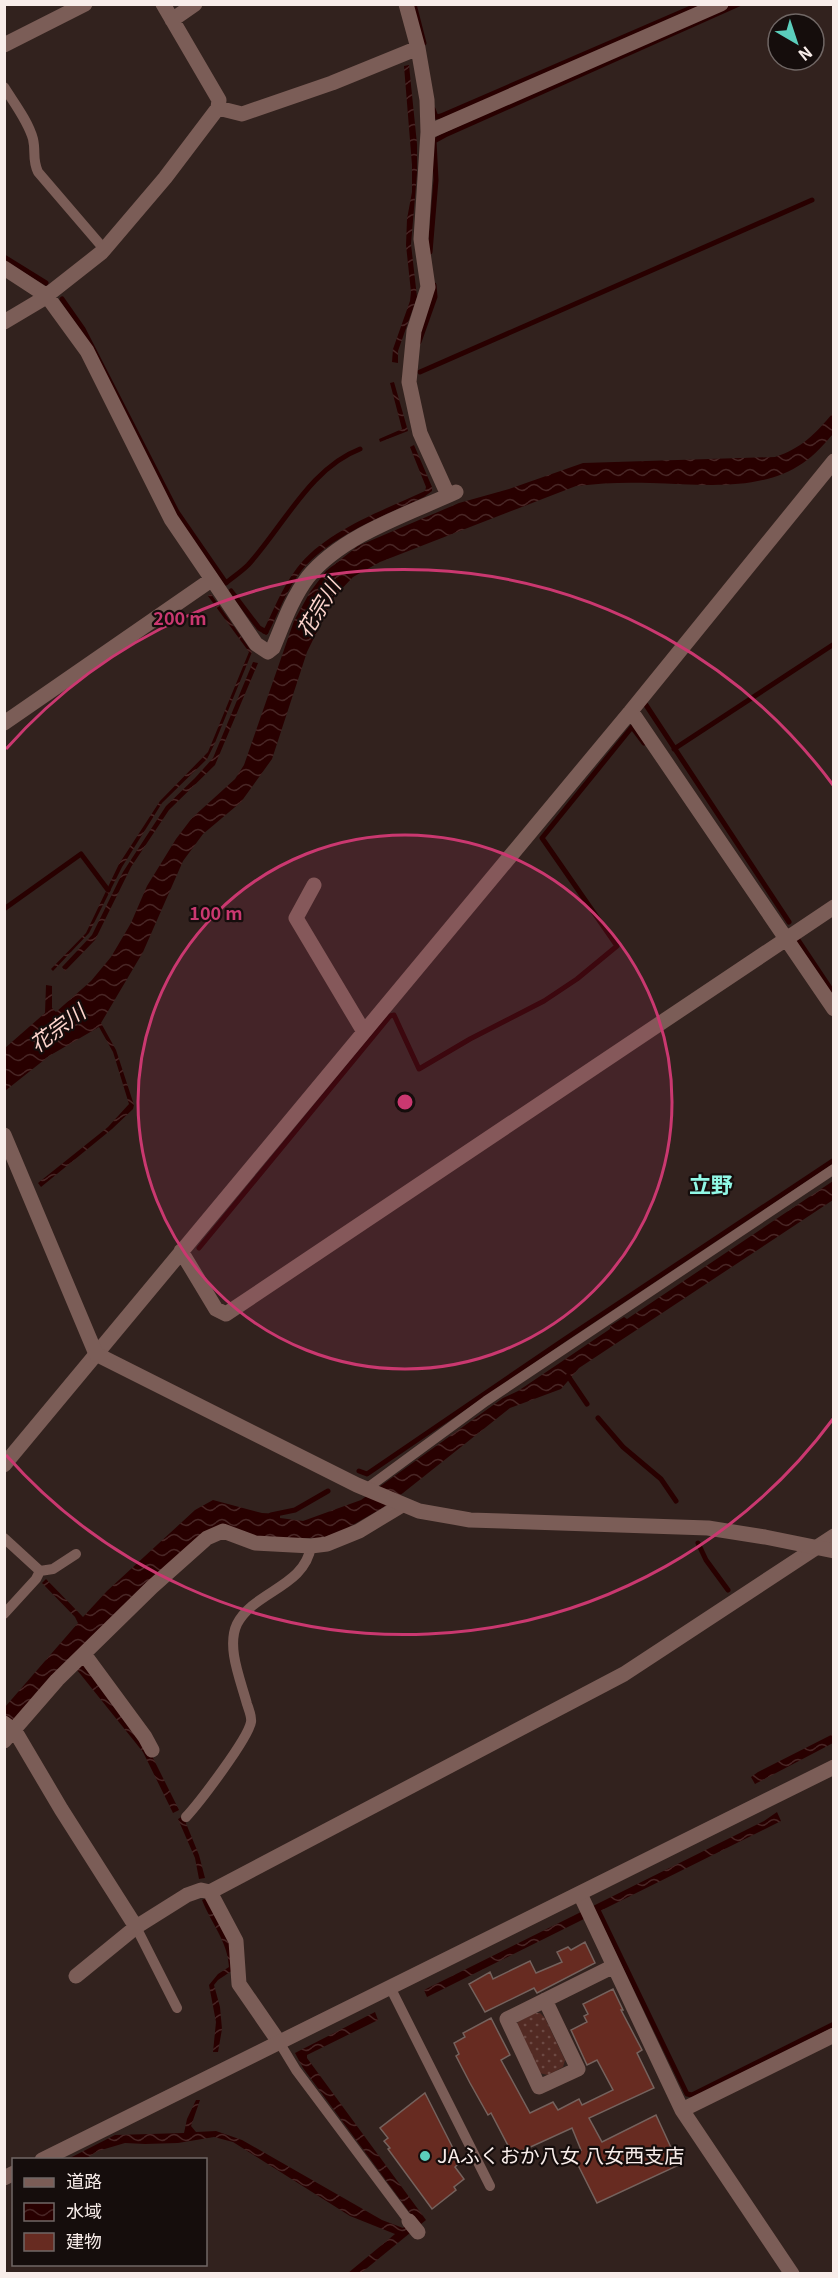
<svg xmlns="http://www.w3.org/2000/svg" width="838" height="2278" font-family="Georgia,'Noto Sans JP',serif">
  <style>
    .grass { fill: url(#grass-dots) }
    .water { fill: url(#water-waves) }
    .lines { fill: none; stroke-linecap: round; stroke-linejoin: round }
    .stream { stroke: #280000; stroke-width: 5 }
    .building { fill: #672b21; stroke: #75625d; stroke-width: 1.5 }
    .service { stroke: #7b5d57; stroke-width: 10 }
    .minor { stroke: #7b5d57; stroke-width: 15 }
    .tertiary { stroke: #7b5d57; stroke-width: 15 }
    .ring { fill: none; stroke: #ca3870; stroke-width: 3 }
    .poi-dot { fill: #5bcebc; stroke: #150d0c; stroke-width: 2 }
    .labels { text-anchor: middle; stroke-width: 4.5; stroke-linejoin: round; paint-order: stroke }
    .poi-label { font-size: 20px; fill: #f8edea; stroke: #150d0c; text-anchor: start }
    .water-label { font-size: 21px; font-style: italic; fill: #fed5cd; stroke: #150d0c }
    .quarter-label { font-size: 22px; font-weight: bold; fill: #91f8e6; stroke: #150d0c }
    .centre { fill: #ca3870; stroke: #150d0c; stroke-width: 3 }
    .ring-label { font-size: 18px; text-anchor: middle; font-weight: bold; fill: #ca3870; stroke: #150d0c; stroke-width: 4.5; stroke-linejoin: round; paint-order: stroke }
  </style>
  <defs>
    <pattern id="grass-dots" width="8" height="8" patternUnits="userSpaceOnUse" patternTransform="scale(1.5)"><rect width="8" height="8" fill="#522a23"/><path d="M2 2h.1M6 6h.1" fill="none" stroke="#6c4943" stroke-width="1.8" stroke-linecap="round"/></pattern>
    <pattern id="water-waves" width="16" height="10" patternUnits="userSpaceOnUse" patternTransform="scale(1.5)"><rect width="16" height="10" fill="#280000"/><path d="M0 5q4-4 8 0t8 0" fill="none" stroke="#482625"/></pattern>
  </defs>
  <rect width="100%" height="100%" fill="#32221e"/>
  <!-- grass -->
  <path class="grass" d="M535 2013H540L545 2018 565 2060 563 2067 548 2075 539 2073 516 2026 518 2022Z"/>
  <!-- water -->
  <path class="water" d="M409 65 417 144V173L411 244 417 297 398 351V363L392 362 393 349 410 301 411 292 406 245 407 219 412 192V165L404 66Z
    M394 382 408 431 380 442 379 439 402 429 390 383Z
    M833 413V434C824 444 815 455 803 463 759 493 701 484 650 483 625 482 601 483 576 486L380 562 353 577 334 597 307 652 272 759 241 802 203 834 183 861 143 952 101 1023 116 1050 134 1105 133 1109 112 1129 41 1187 38 1183 108 1127 129 1104 113 1052 99 1027 49 1056 5 1091V1048L45 1013 46 985 52 986V1008L56 1012 91 981 111 957 131 923 147 886 176 839 192 818 235 779 244 765 294 621 310 592 326 571 358 546 459 503 509 489 583 463 775 457C802 448 815 434 833 413Z
    M414 445 432 487V491L424 497C383 516 332 535 302 570 287 588 278 615 267 635L262 633C273 612 282 587 297 568 325 531 384 510 425 491L426 487 410 447Z
    M211 594 252 652 214 745 207 759 162 803 122 867 89 933 53 971 51 969 86 933 119 864 160 801 208 752 249 652 208 596Z
    M253 662 258 663 215 765 169 810 131 867 95 940 65 971 62 967 92 935 123 872 166 806 195 778 213 758Z
    M833 1181V1200L579 1368 561 1389 510 1408 403 1493 384 1507 344 1530 322 1538H259L226 1525 75 1655 148 1748 179 1810 173 1813 143 1752 69 1660 5 1736V1707L78 1623 75 1617 42 1583 46 1579 83 1617 107 1591 195 1510 213 1500 262 1513 280 1514V1518L303 1521 361 1500 503 1398 518 1391 610 1329V1326L624 1317 627 1319Z
    M833 1734V1743L755 1784 751 1777 758 1772Z
    M777 1812 781 1821 427 1997 424 1990 764 1821Z
    M183 1816 199 1855 205 1878 199 1879 195 1858 178 1819Z
    M206 1898 229 1942 233 1970 218 1980 214 1985 220 2007 222 2029 218 2052H213L216 2022 209 1985 218 1974 229 1967C228 1942 211 1923 202 1900Z
    M375 2012 378 2020 307 2055V2058L426 2220 361 2273H348L395 2234 350 2216 233 2142 214 2137 178 2143 145 2144 125 2143 98 2151 85 2159 66 2160 115 2135 184 2133 187 2119 196 2100H200L191 2126 196 2132 216 2131 242 2140 382 2220 403 2228 413 2220V2217L303 2068 295 2053Z"/>
  <g class="lines">
    <!-- stream -->
    <path class="stream" d="M414 4 424 43
      M433 109 436 117 441 116 700 4
      M430 252 436 180 434 141 445 135 739 4
      M4 257 46 283
      M62 299 83 329 177 512 226 583C233 577 241 572 248 565 283 527 310 468 360 449
      M419 342 435 297 434 285
      M420 372 812 200
      M231 591 259 628 266 632
      M646 705 789 922
      M674 749 834 644
      M4 909 81 854 108 890
      M798 936 796 937 834 994
      M199 1248 390 1016 394 1015 419 1069 470 1039 544 1001 577 979 617 946 542 838 632 727 644 743
      M568 1376 587 1404
      M598 1418 623 1447 661 1479 676 1501
      M359 1471 367 1474 565 1339 834 1160
      M271 1515 295 1510 328 1491
      M698 1543 706 1560 728 1590
      M597 1908 687 2094 692 2095 834 2024"/>
  </g>
  <!-- building -->
  <path class="building" d="M585 1942 595 1963 537 1993 534 1988 485 2012 469 1984 490 1972 493 1979 530 1961 536 1973 562 1962 557 1952 568 1947 571 1950Z
    M613 1989 623 2010H621L642 2050 637 2053 654 2088 589 2118 602 2142 656 2115 679 2165 597 2203 574 2157 581 2150 572 2128 513 2155 491 2113 488 2115 470 2083 456 2056 459 2054 454 2043 465 2037 463 2033 491 2018 510 2055 501 2060 530 2113 553 2102 558 2110 579 2099 582 2105 613 2090 597 2060 587 2065 571 2030 587 2022 584 2016 588 2014 583 2004Z
    M425 2093 460 2162 455 2167 464 2179 454 2187 456 2190 432 2209 388 2149 390 2148 384 2141 388 2138 380 2128Z"/>
  <g class="lines">
    <!-- service -->
    <path class="service" d="M4 87C14 103 28 121 33 139 36 152 32 159 38 172L104 249
      M366 1489 486 1401 834 1169
      M4 1538 40 1571 36 1579 4 1614
      M40 1571 53 1569 76 1554
      M186 1817C199 1803 248 1739 251 1722 252 1717 249 1710 247 1704 241 1681 226 1647 237 1624 254 1591 305 1587 311 1546
      M136 1927 177 2008
      M390 1987 490 2186
      M279 2042 296 2070 409 2221"/>
    <!-- minor -->
    <path class="minor" d="M406 4 418 48 427 100 428 132 421 239 428 287 414 331 409 382 420 433 448 495
      M172 20 195 4
      M4 45 85 4
      M218 108 242 114 332 83 418 48
      M428 132 721 4
      M4 268 47 296 87 351 171 519 256 644 268 652 273 648C283 624 292 598 308 577 342 535 408 514 456 492
      M4 322 41 300 102 252 165 178 218 108 219 100 163 4
      M631 711 834 1009
      M4 723 211 580
      M314 885 296 918 364 1032
      M181 1251 216 1309 226 1314 834 907
      M4 1465 631 711 834 461
      M84 1654 145 1737 152 1750
      M4 1723 15 1731 61 1809 136 1927 187 1895 201 1890 210 1892 624 1674 834 1536
      M4 1741 57 1680 152 1587 207 1538 223 1531 255 1543 311 1546 327 1544 359 1531 402 1505
      M210 1892 236 1941 239 1984 279 2042
      M580 1894 682 2110 792 2274
      M76 1976 136 1927
      M545 2000 578 2069 539 2087 507 2019 614 1966
      M682 2110 834 2035
      M409 2221 418 2232"/>
    <!-- tertiary -->
    <path class="tertiary" d="M4 1135 96 1354 357 1485 419 1511 470 1520 708 1528 765 1537 834 1551
      M42 2160 834 1767
      M4 2178 14 2173"/>
  </g>
  <!-- distance rings -->
  <circle cx="405" cy="1102" r="267" fill="#ca3870" fill-opacity=".12"/>
  <g class="ring">
    <circle cx="405" cy="1102" r="267"/>
    <path d="M833 1419A533 533 0 0 1 6 1455M6 749A533 533 0 0 1 833 785"/>
  </g>
  <!-- markers -->
  <circle class="poi-dot" cx="425" cy="2156" r="6"/>
  <g class="labels">
    <!-- poi labels -->
    <g class="poi-label">
      <text x="437" y="2163">JAふくおか八女 八女西支店</text>
    </g>
    <!-- water labels -->
    <g class="water-label">
      <text transform="translate(319 609) rotate(-59)" y="7">花宗川</text>
      <text transform="translate(58 1029) rotate(-37)" y="7">花宗川</text>
    </g>
    <!-- quarter labels -->
    <g class="quarter-label">
      <text x="711" y="1193">立野</text>
    </g>
  </g>
  <circle cx="405" cy="1102" r="9" class="centre"/>
  <g class="ring-label">
    <text x="180" y="625">200 m</text>
    <text x="216" y="920">100 m</text>
  </g>
  <!-- border -->
  <rect width="838" height="2278" fill="none" stroke="#f8edea" stroke-width="12"/>
  <!-- legend -->
  <rect x="12" y="2158" width="195" height="108" fill="#150d0c" stroke="#706765" stroke-width="1.5"/>
  <rect x="24" y="2178" width="30" height="9" fill="#7b5d57" stroke="#706765" stroke-width="1.5"/>
  <text x="66" y="2188" font-size="18" fill="#f8edea">道路</text>
  <rect x="24" y="2203" width="30" height="18" fill="url(#water-waves)" stroke="#706765" stroke-width="1.5"/>
  <text x="66" y="2218" font-size="18" fill="#f8edea">水域</text>
  <rect x="24" y="2233" width="30" height="18" fill="#672b21" stroke="#706765" stroke-width="1.5"/>
  <text x="66" y="2248" font-size="18" fill="#f8edea">建物</text>
  <!-- north arrow -->
  <g transform="translate(796 42) rotate(141)"><circle r="28" fill="#150d0c" stroke="#706765" stroke-width="1.5"/>
  <path d="M0-4.5L10 22L0 15L-10 22Z" fill="#5bcebc"/>
  <text y="-9" font-size="16" font-weight="bold" text-anchor="middle" fill="#f8edea">N</text>
  </g>
</svg>
